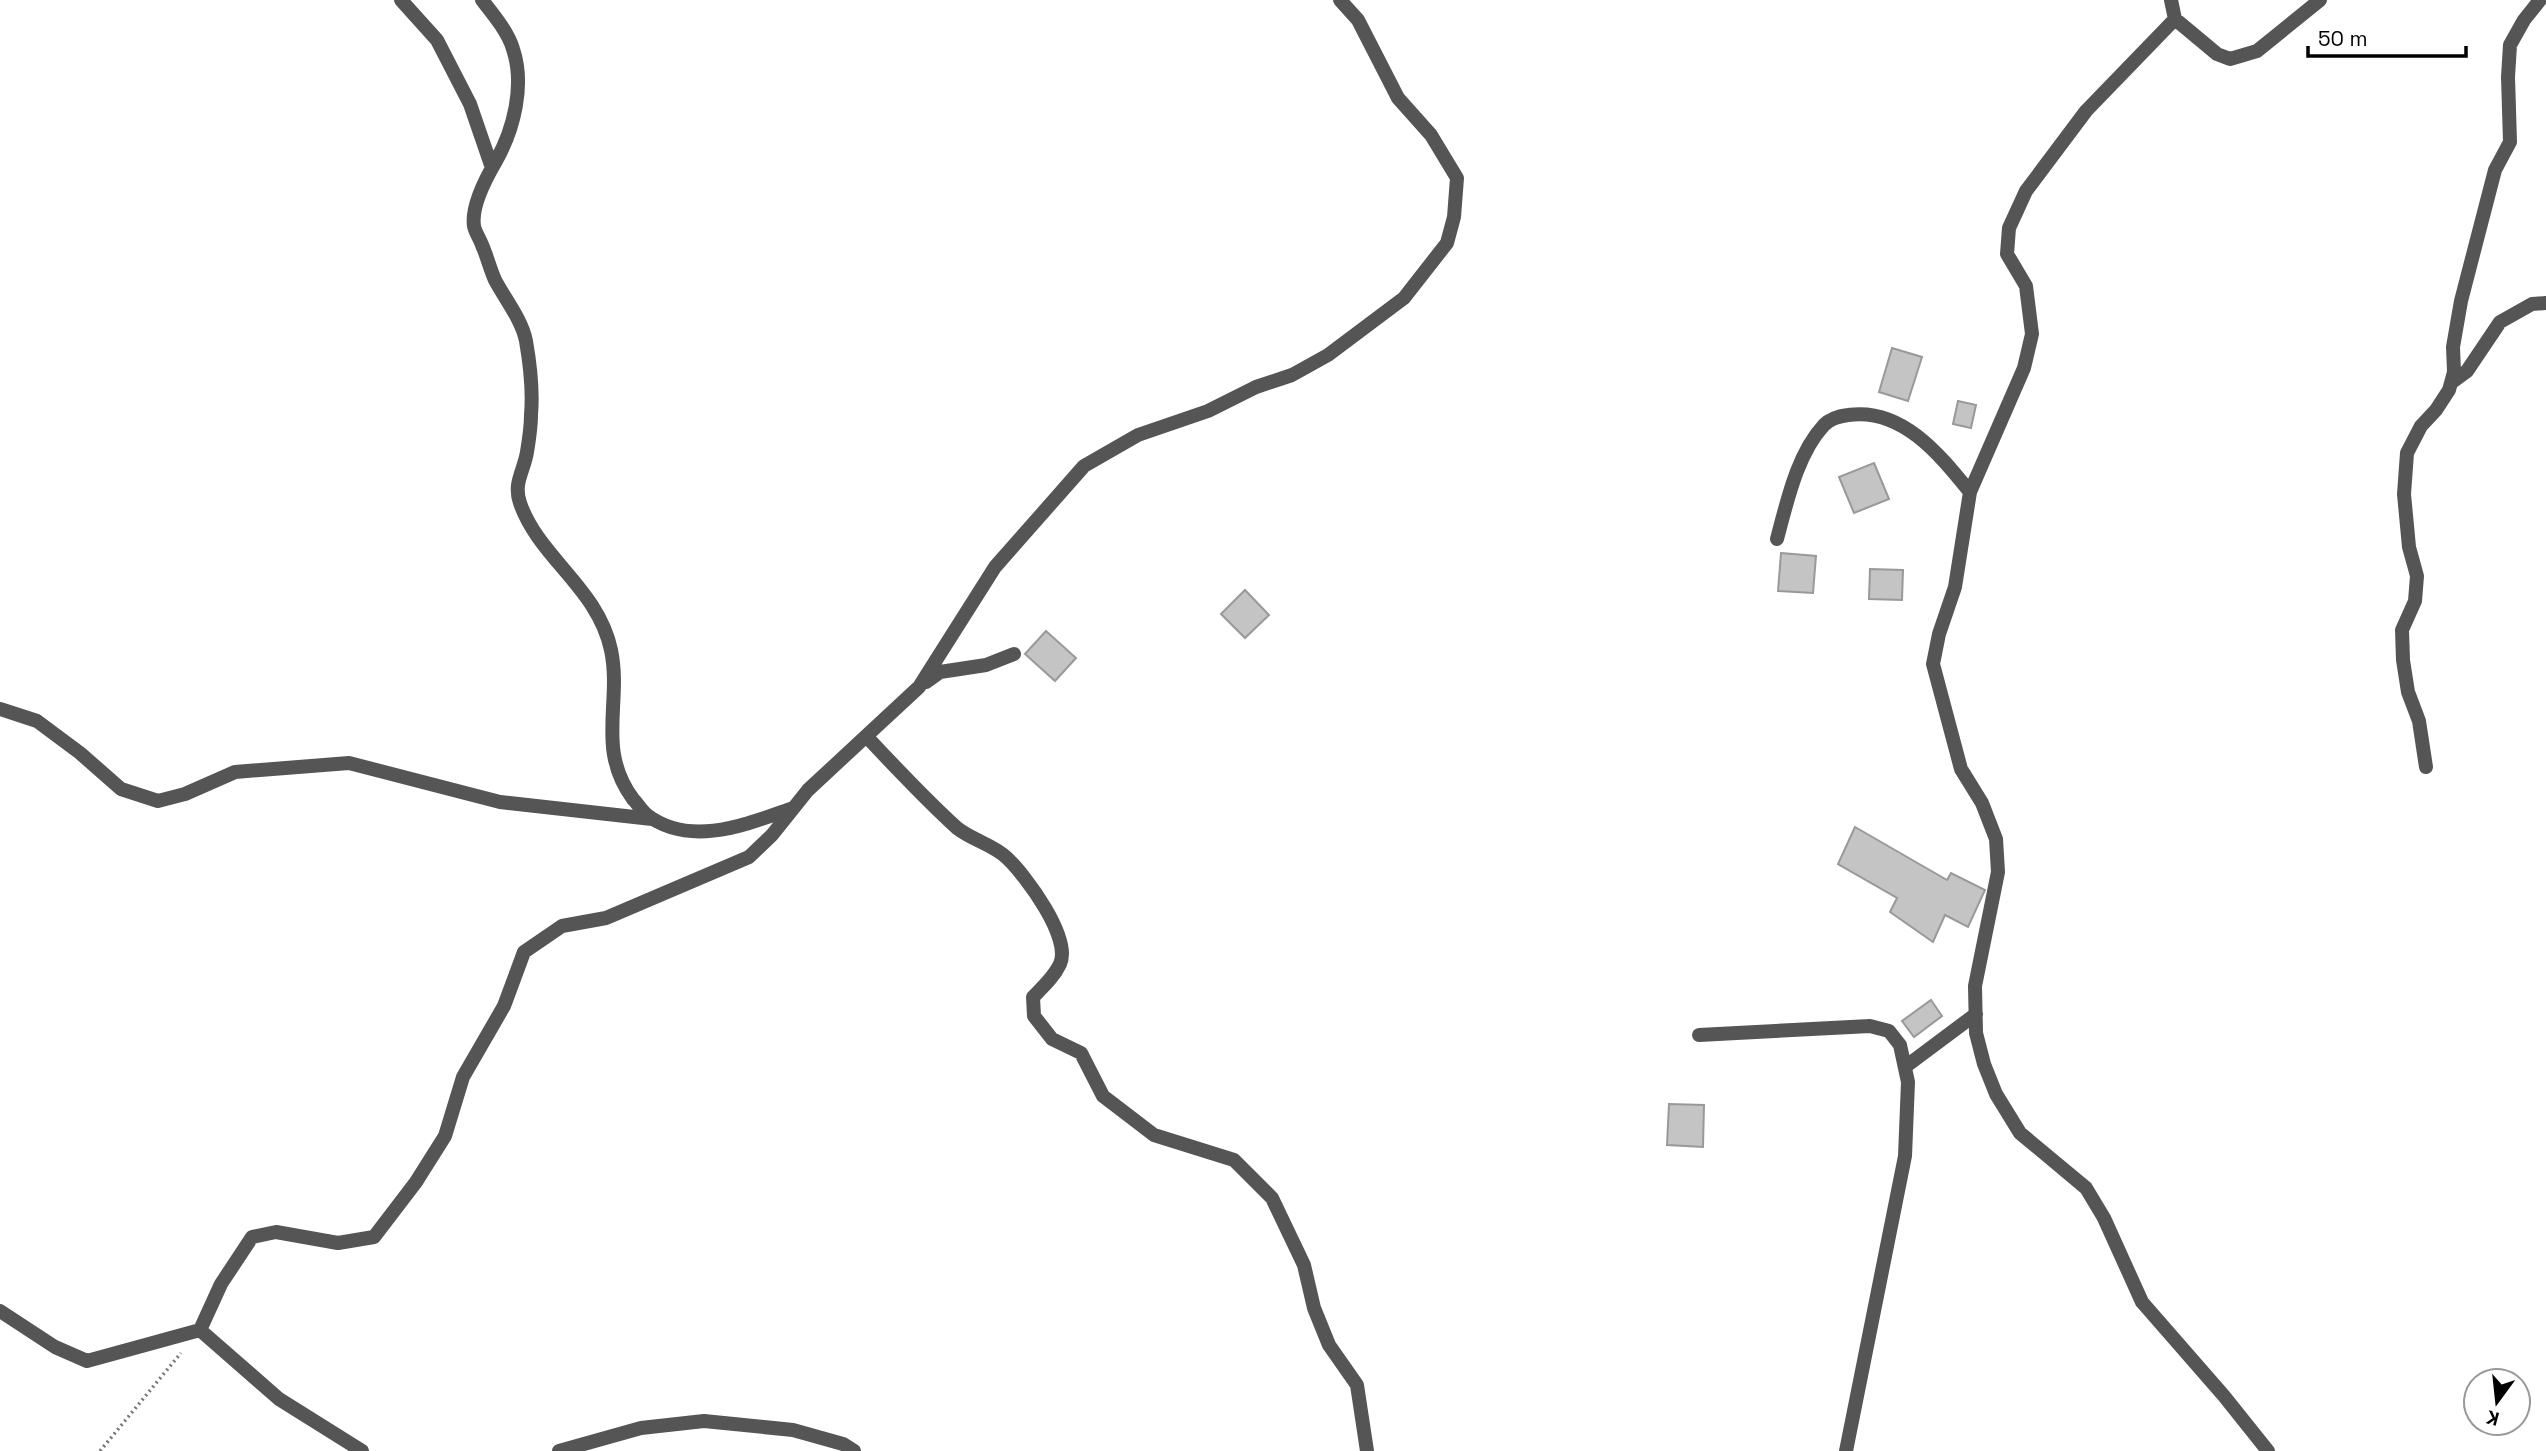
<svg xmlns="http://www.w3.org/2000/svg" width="2546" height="1451" font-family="'Space Grotesk',sans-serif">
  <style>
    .building { fill: #c4c4c4; stroke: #999; stroke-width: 2 }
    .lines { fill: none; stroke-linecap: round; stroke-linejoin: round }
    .path { stroke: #777; stroke-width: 3.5; stroke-dasharray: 2 3.5; stroke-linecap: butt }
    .street { stroke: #555; stroke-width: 14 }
  </style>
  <rect width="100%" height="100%" fill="#fff"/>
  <!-- building -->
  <path class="building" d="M1892 348 1922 357 1908 401 1879 392Z
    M1958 401 1976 405 1971 428 1953 424Z
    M1874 463 1889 499 1854 513 1839 477Z
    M1781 553 1816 556 1813 593 1778 591Z
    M1870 569 1903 570 1902 600 1869 599Z
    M1245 590 1269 615 1245 638 1221 614Z
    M1046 631 1076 658 1055 681 1025 654Z
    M1855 827 1947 880 1951 873 1985 890 1968 927 1945 915 1933 942 1890 912 1897 898 1838 864Z
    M1931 1000 1942 1016 1914 1037 1902 1021Z
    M1669 1104 1704 1105 1703 1147 1667 1145Z"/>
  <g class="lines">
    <!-- path -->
    <path class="path" d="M100 1451 181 1353"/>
    <!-- street -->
    <path class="street" d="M401 0 437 40 470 104 492 168
      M482 0C493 14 508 32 513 49 525 85 514 129 496 161 486 178 471 206 474 226 475 232 480 239 482 245 487 256 490 269 495 280 505 299 522 320 526 341 530 364 533 392 531 415 531 427 529 440 527 452 524 471 513 483 520 503 539 558 598 588 611 650 622 703 596 749 633 799 638 804 641 810 647 815 691 848 747 824 793 808
      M2171 0 2175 19
      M2452 382 2467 371 2500 322 2532 304 2546 303
      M1777 539C1787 502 1797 454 1824 425 1830 419 1840 416 1848 415 1902 407 1940 455 1970 492
      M926 682 940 672 986 665 1014 654
      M0 709 37 721 80 753 121 789 158 801 185 794 235 772 349 763 500 802 652 819
      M867 737C896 768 925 799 957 828 972 840 994 845 1007 858 1026 876 1072 938 1060 964 1054 977 1043 987 1033 997L1034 1016 1052 1039 1081 1053 1103 1096 1154 1135 1234 1160 1272 1198 1304 1265 1314 1308 1329 1345 1357 1385 1367 1451
      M2426 767 2419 721 2408 692 2403 660 2402 630 2415 601 2417 576 2409 547 2404 494 2407 453 2421 426 2436 410 2449 390 2454 372 2453 347 2461 301 2495 170 2510 142 2508 77 2510 45 2524 20 2540 0
      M1699 1035 1870 1026 1889 1031 1900 1045 1908 1082 1905 1156 1846 1451
      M1905 1067 1976 1014
      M0 1311 55 1347 87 1361 200 1330
      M200 1330 221 1284 252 1237 276 1232 338 1243 374 1237 416 1182 445 1136 463 1077 504 1006 524 952 562 926 606 918 749 857 772 835 808 790 919 687 995 567 1084 466 1138 435 1208 411 1256 387 1292 375 1328 355 1404 298 1447 243 1454 217 1457 178 1431 135 1398 98 1358 20 1340 0
      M200 1330 279 1399 362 1451
      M559 1451 641 1428 704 1421 793 1430 843 1444 854 1451
      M2268 1451 2224 1396 2142 1302 2104 1218 2086 1188 2020 1133 1996 1094 1984 1064 1976 1033 1975 986 1998 872 1996 839 1982 803 1961 769 1933 664 1939 634 1955 587 1970 492 2024 368 2032 334 2026 286 2007 254 2009 228 2026 191 2086 111 2175 19 2217 54 2230 59 2257 51 2320 0"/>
  </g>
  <!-- north arrow -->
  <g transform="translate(2497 1402) rotate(195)"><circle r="33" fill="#ffffff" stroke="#999999" stroke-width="2"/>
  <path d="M0-5L12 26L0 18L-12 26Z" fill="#000000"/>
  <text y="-10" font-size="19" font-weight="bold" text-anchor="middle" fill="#000000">K</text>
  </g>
  <!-- scale -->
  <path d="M2308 46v10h158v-10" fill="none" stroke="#000000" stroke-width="3.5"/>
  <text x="2318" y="46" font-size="21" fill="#000000" stroke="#ffffff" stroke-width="5" paint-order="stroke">50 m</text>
</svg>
